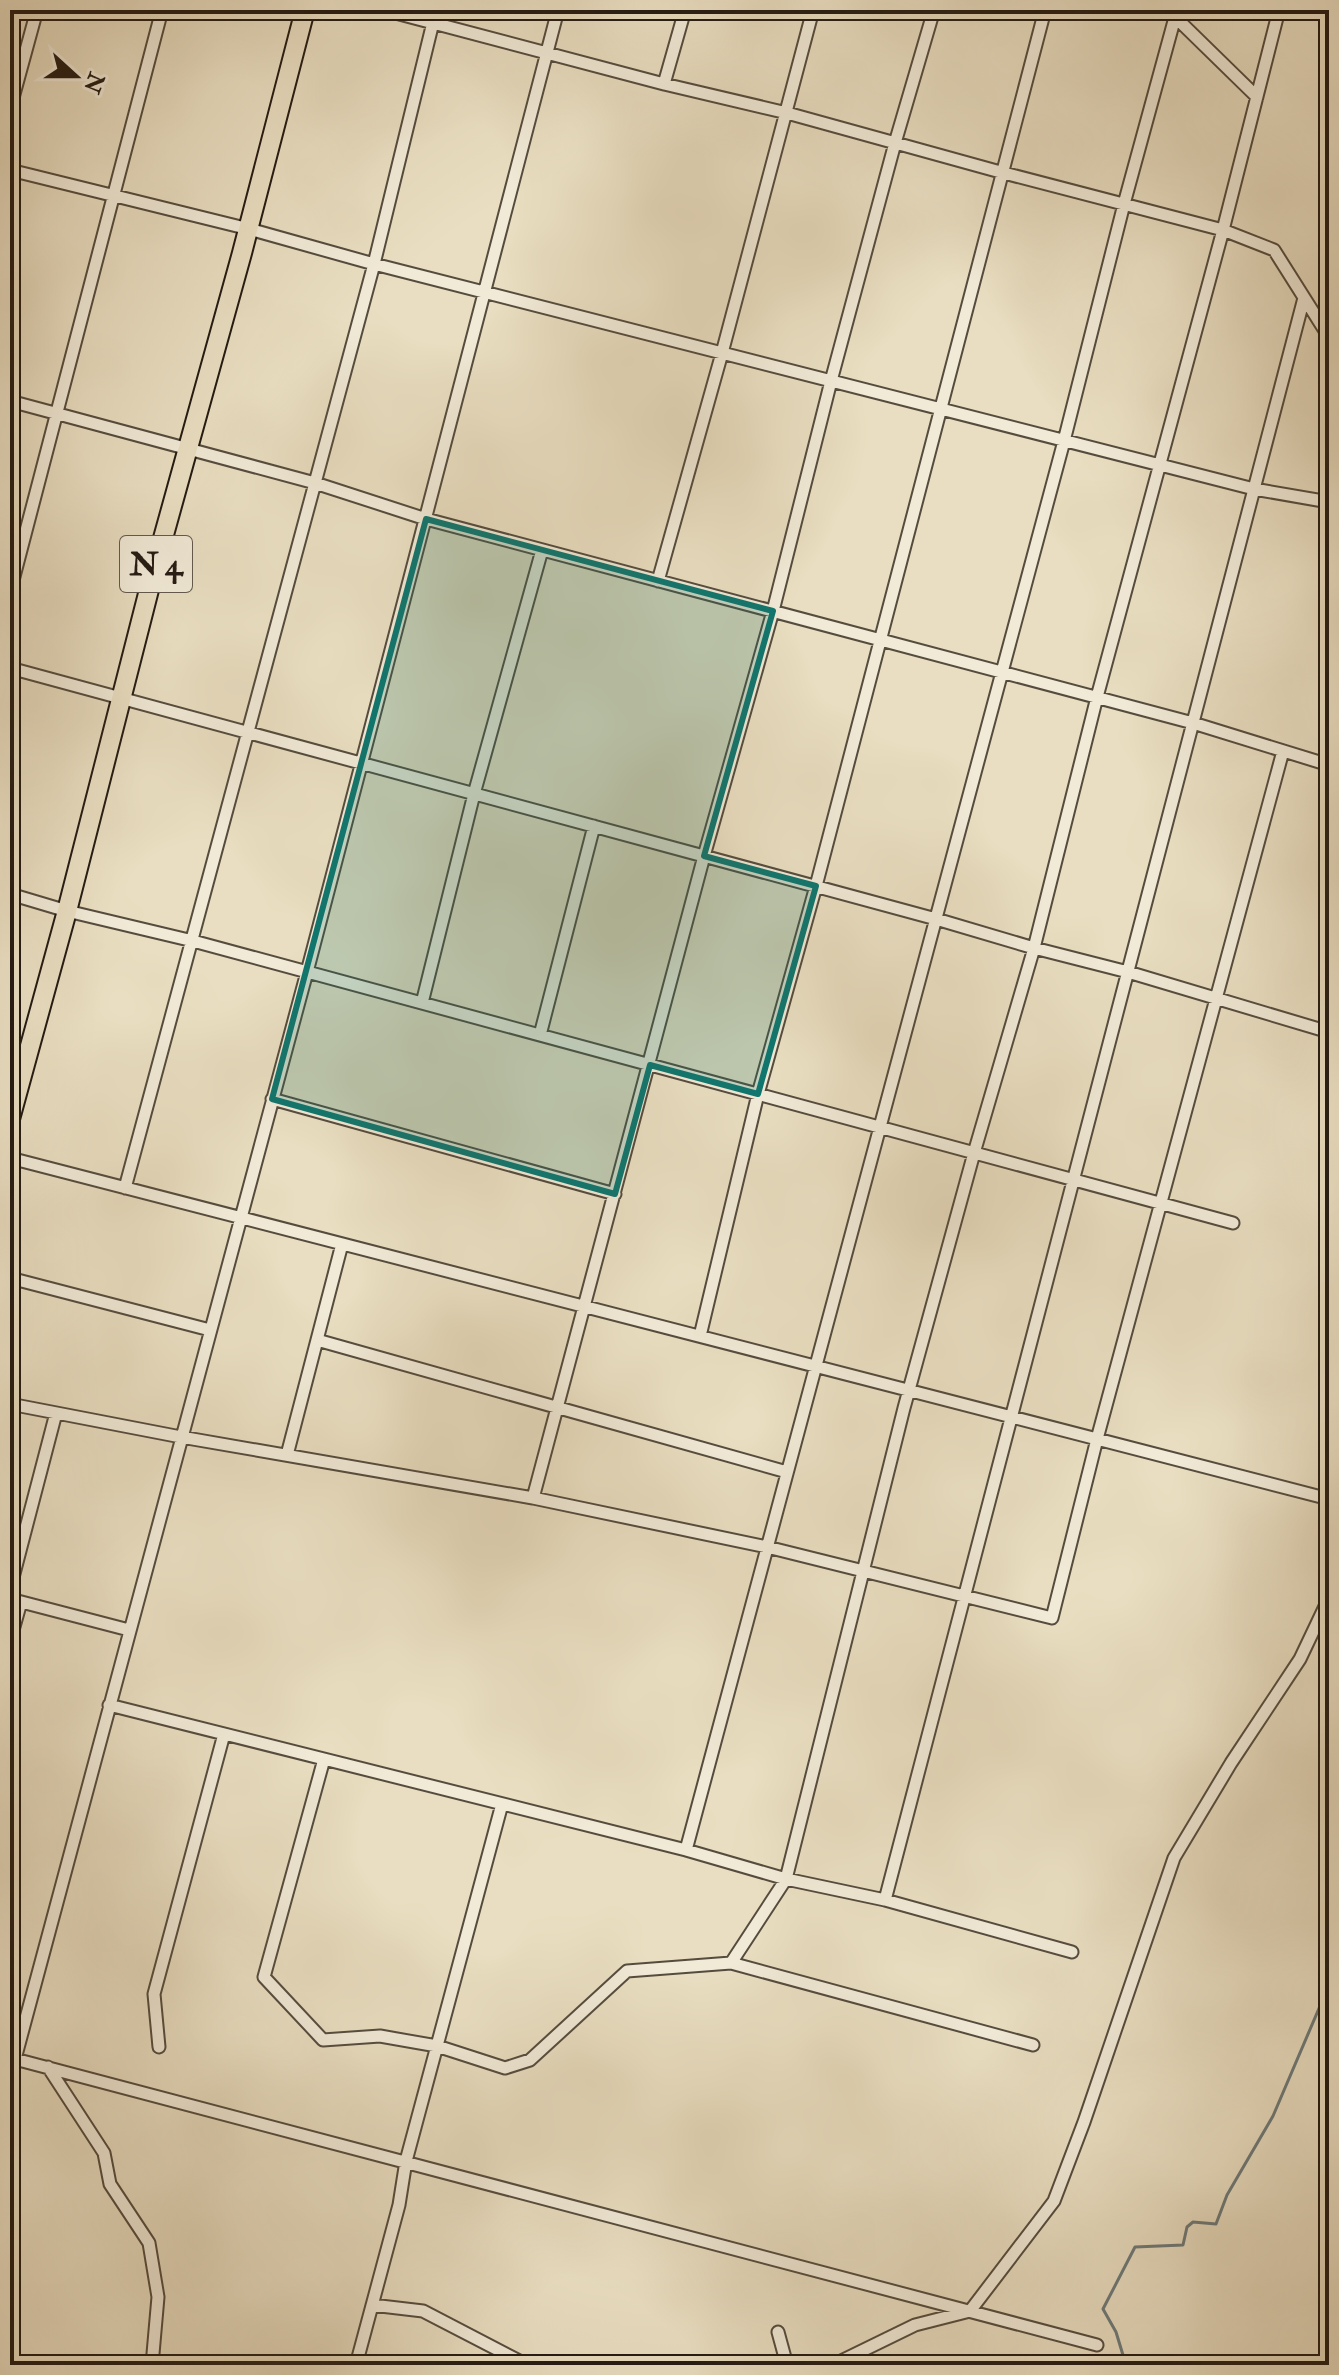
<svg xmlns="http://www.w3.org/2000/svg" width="1339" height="2375" font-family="'IM FELL Double Pica',serif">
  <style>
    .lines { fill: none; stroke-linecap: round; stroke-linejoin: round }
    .stream { stroke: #6d7a7a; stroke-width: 3 }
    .minor-casing { stroke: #554c3e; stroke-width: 15 }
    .trunk-casing { stroke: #241b13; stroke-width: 22 }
    .minor { stroke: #f1ead7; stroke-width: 11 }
    .trunk { stroke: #e9dec1; stroke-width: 18 }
    .marked { fill: #0f766e; fill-opacity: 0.2; stroke: #0f766e; stroke-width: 6; stroke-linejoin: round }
    .labels { text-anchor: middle; stroke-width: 7; stroke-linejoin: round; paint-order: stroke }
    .shield { fill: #f1ead7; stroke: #62594e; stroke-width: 2 }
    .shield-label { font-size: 32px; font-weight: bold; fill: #241b13 }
  </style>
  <rect width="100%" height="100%" fill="#e9dec1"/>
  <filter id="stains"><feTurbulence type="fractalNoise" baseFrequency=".0025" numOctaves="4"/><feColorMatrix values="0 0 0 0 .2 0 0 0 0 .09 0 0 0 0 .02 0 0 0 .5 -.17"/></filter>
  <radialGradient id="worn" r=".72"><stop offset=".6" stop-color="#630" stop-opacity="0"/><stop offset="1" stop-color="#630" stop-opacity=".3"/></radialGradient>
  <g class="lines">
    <!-- stream -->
    <path class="stream" d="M1126 2365 1116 2332 1103 2309 1135 2247 1183 2245 1187 2227 1193 2222 1216 2224 1227 2195 1273 2116 1329 1985"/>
    <defs>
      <path id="minor" d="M384 10 664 84 787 113 1004 173 1223 230 1274 250 1329 337
        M1168 10 1257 97
        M664 84 685 10
        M10 109 37 10
        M10 170 249 229 374 264 1254 489 1329 502
        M10 401 315 483 426 519 1193 723 1329 765
        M658 581 722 353 813 10
        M10 592 162 10
        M10 668 936 919 1034 948 1128 972 1329 1032
        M10 894 67 911 193 941 1233 1223
        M422 1003 474 794 542 550
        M540 1035 594 826
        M272 1099 615 1194
        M10 1158 1329 1499
        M125 1188 374 264 436 10
        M10 1278 210 1330
        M700 1336 758 1094 816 886 1045 10
        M317 1340 787 1472
        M10 1404 181 1437 533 1498 767 1547 1052 1618 1097 1439 1283 751
        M287 1455 342 1244
        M533 1498 704 856 773 611 831 381 895 143 934 10
        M10 1589 56 1413
        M10 1599 129 1630
        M10 1641 21 1602
        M109 1705 686 1850 786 1879 885 1900 1072 1952
        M324 1759 264 1977 323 2040 380 2036 437 2046 505 2068 530 2060 627 1971 731 1963 786 1879 904 1408 974 1153 1034 948 1097 697 1223 230 1279 10
        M686 1850 1064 441 1124 204 1177 10
        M885 1900 1304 298
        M731 1963 1033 2045
        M159 2047 154 1994 224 1734
        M11 2058 1097 2345
        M15 2059 307 972 558 10
        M48 2067 104 2153 110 2184 149 2243 158 2297 152 2365
        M372 2305 423 2311 527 2365
        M778 2332 787 2365
        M356 2365 399 2205 406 2161 502 1804
        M833 2365 915 2325 970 2311 1054 2201 1084 2122 1174 1858 1231 1763 1300 1659 1329 1598"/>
      <path id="trunk" d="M10 1119 67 911 152 578 242 253 305 10"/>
    </defs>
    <!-- minor casing -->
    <use href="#minor" class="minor-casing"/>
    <!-- trunk casing -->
    <use href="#trunk" class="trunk-casing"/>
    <!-- minor -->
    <use href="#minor" class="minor"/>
    <!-- trunk -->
    <use href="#trunk" class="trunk"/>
  </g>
  <!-- marked area -->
  <path class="marked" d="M426 519 773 611 704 856 816 886 758 1094 650 1065 615 1194 272 1099Z"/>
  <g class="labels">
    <!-- shield labels -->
    <rect class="shield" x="120" y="536" width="72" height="56" rx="6"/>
    <g class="shield-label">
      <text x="156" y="575">N 4</text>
    </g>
  </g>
  <!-- margin -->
  <rect width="1339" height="2375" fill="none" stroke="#e9dec1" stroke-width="40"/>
  <rect x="12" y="12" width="1315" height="2351" fill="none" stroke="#241b13" stroke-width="4"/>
  <rect x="20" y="20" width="1299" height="2335" fill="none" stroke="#241b13" stroke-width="2"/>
  <!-- north arrow -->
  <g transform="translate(76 76) rotate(111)" stroke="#f1ead7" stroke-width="6" paint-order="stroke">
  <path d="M0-6L14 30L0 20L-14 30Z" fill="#241b13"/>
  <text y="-12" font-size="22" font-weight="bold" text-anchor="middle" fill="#241b13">N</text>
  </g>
  <rect width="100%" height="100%" filter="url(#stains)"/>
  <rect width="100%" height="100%" fill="url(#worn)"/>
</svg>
